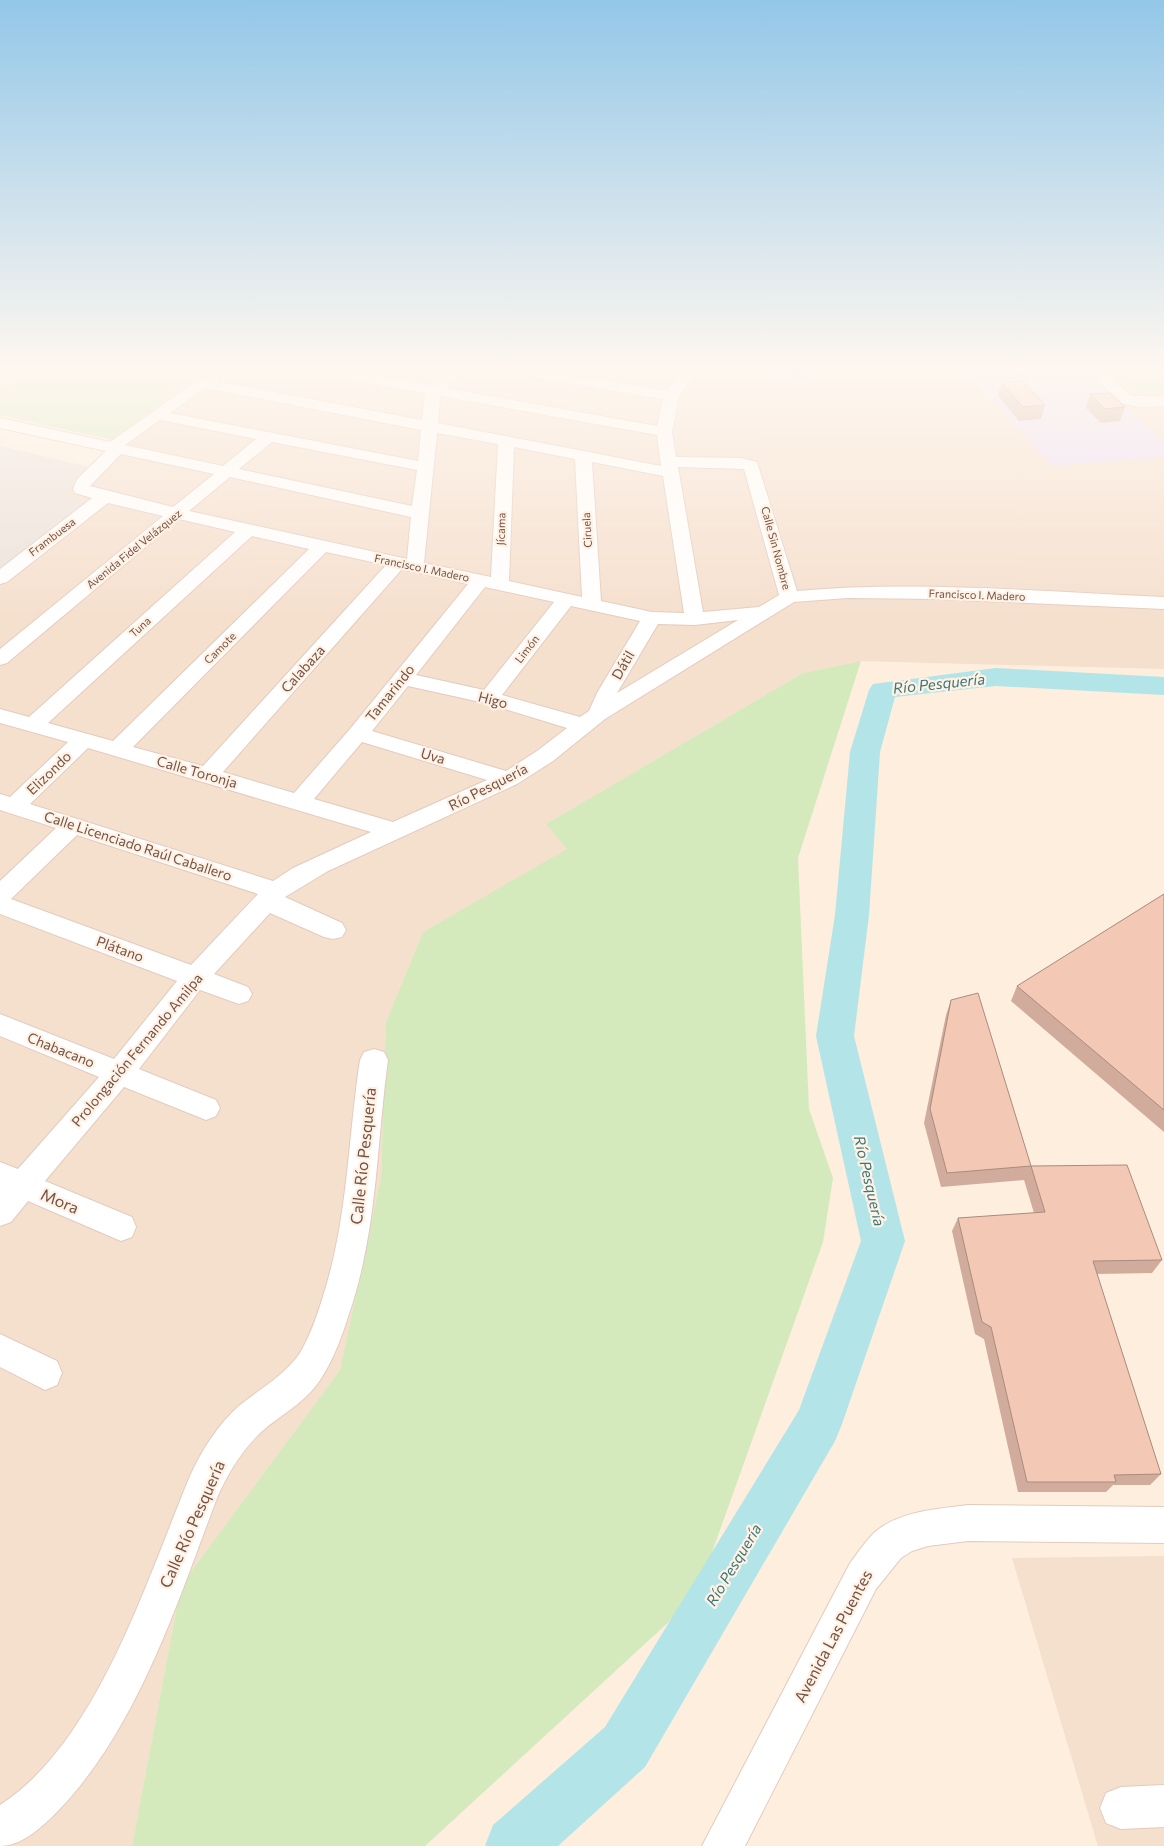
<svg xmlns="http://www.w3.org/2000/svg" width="1164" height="1846" font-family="Commissioner,sans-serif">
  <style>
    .residential { fill: #f5dfcd }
    .industrial { fill: #ebe1db }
    .education { fill: #ebdcf9 }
    .green { fill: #d4eabd }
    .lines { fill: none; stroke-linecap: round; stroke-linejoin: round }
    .river { fill: #b3e4e7; fill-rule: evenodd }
    .minor-casing { stroke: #e3cbbe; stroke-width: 2 }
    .highway-casing { stroke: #dbd2cf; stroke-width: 1 }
    .minor { fill: #fff; fill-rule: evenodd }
    .highway { fill: #faa392; fill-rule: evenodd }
    .wall { fill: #d1ac9c }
    .shaded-wall { fill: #aa8c7f }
    .building { fill: #f3c8b5; stroke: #aa8c7f }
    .labels { text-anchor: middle; stroke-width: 4.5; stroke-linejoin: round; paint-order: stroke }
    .far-street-label { font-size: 11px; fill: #745246; stroke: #fff2e5 }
    .street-label { font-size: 14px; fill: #745246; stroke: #fff2e5 }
    .water-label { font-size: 15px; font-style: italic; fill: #3a767a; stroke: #fff2e5 }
    .near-street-label { font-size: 16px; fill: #745246; stroke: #fff2e5 }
  </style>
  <rect width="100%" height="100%" fill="#fdeede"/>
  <!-- residential -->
  <path class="residential" d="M209 366H1102L1130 393 1164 392V669L861 661 803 673 546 824 568 849 423 932 386 1022 381 1177 340 1370 181 1585 132 1846H0V572L89 502 65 496 113 456 112 440Z
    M1164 1556V1846H1098L1012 1558Z"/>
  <!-- industrial -->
  <path class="industrial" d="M0 446 98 469 66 495 90 502 0 572Z"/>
  <!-- education -->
  <path class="education" d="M725 366H812L801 380Z
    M1016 366H1082L1164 442V457L1052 466 964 369Z"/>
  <!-- green -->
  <path class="green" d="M41 366H209L112 440 0 415V390Z
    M1102 366H1164V392L1130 393Z
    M861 661 798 858 809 1109 833 1178 823 1242 696 1597 425 1846H132L181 1585 340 1370 381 1177 386 1022 423 932 567 849 546 824 803 673Z"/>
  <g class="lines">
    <!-- river -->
    <path class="river" d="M996 668 1164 677V695L996 686 895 697 880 752 869 915 854 1036 905 1241 842 1424 835 1441 645 1767 558 1846H485L493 1825 605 1727 799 1410 861 1241 816 1036 835 915 850 752 869 690 873 684Z"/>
    <defs>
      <path id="minor" d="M14 366H31L0 384V374Z
        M218 366H234L215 381 422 420 425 393 299 370 292 366H321L431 385 455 366H470L446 388 657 426 663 399 492 370 485 366H515L667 391 686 366H700L679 396 672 432 676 457 741 458 757 462 797 591C918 580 1042 592 1164 597V609L938 599 847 598 794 602 605 719 553 761 517 784 328 871 285 897 342 923 346 930 342 937 333 939 324 937 270 913 214 974 248 987 252 994 248 1001 239 1004 200 990 139 1069 216 1100 220 1108 216 1116 206 1120 124 1087 45 1181 132 1217 136 1227 132 1237 121 1241 28 1201 11 1222 0 1226V1162L18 1169 99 1077 0 1036V1014L114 1059 177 981 0 914V881L56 828 0 810V794L10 797 68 742 0 723V709L29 717 235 532 179 519 7 663 0 665V649L163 516 108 503 7 582 0 584V569L92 498 75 493 73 489 77 479 106 451 0 428V418L110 442ZM205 388 421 430 418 461 170 413ZM440 396 657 435 661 466 438 423ZM160 420 256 439 223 466 125 445ZM437 433 498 444 491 577 424 563ZM272 442 417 470 412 506 239 469ZM514 447 575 459 582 597 509 581ZM121 454 214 474 173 507 90 486ZM592 462 663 476 684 613 652 612 601 601ZM678 467 744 469 779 595 759 607 703 612ZM230 477 411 517 407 559 189 511ZM252 536 309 549 113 741 48 723ZM326 552 386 565 203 766 133 747ZM402 569 468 584 350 729 294 793 223 772ZM485 587 554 602 484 690 416 675ZM571 606 640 621 597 693 589 711 580 717 502 695ZM738 620 617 693 658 624 695 625ZM408 686 485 703 567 728 537 751 506 771 372 731ZM362 742 487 780 393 822 314 799ZM88 748 371 832 293 868 273 881 30 804ZM77 835 258 894 191 965 11 899Z
        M1083 366H1098L1131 396H1164V406L1139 407 1121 403Z
        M374 1049 384 1052 388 1060C376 1148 378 1228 349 1314 342 1336 334 1358 322 1377 308 1400 287 1411 267 1427 245 1445 228 1472 217 1498 176 1606 136 1734 52 1817 38 1830 20 1846 0 1846V1805C97 1743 147 1579 190 1476 202 1450 218 1424 240 1405 261 1388 284 1376 300 1353 311 1334 318 1313 324 1293 348 1217 348 1138 360 1060L364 1052Z
        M0 1334 57 1361 62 1373 57 1385 45 1390 0 1367Z
        M968 1505 1164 1507V1543L968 1541 928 1546 912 1551 901 1558 876 1589 745 1846H702L850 1563C858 1553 865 1541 875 1532 899 1511 938 1509 968 1505Z
        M1164 1785V1827L1121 1829 1106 1823 1100 1808 1106 1793 1121 1787Z"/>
      <path id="highway" d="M0 366H14L12 369 0 374Z"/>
    </defs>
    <!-- minor casing -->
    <use href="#minor" class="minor-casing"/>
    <!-- highway casing -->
    <use href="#highway" class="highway-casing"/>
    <!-- minor -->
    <use href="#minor" class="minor"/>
    <!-- highway -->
    <use href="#highway" class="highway"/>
  </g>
  <!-- wall -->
  <path class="wall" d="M754 366H804L797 374Z
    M1001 382 1045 405 1041 419 1019 421 998 396Z
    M1090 394 1125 407 1120 421 1101 423 1086 408Z
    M1164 894V1132L1011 1001 1017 986Z
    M951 1000 1031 1166 1162 1260 1152 1273 1097 1274 1161 1474 1150 1485H1113L1106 1492H1018L984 1339 975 1334 952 1231 958 1218 1034 1213 1024 1180 941 1187 924 1123 946 1015Z"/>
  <!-- shaded-wall -->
  <path class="shaded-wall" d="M798 366H804L797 374Z"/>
  <!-- building -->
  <path class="building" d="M1023 381 1045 405 1023 407 1001 382Z
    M1110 393 1125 407 1105 409 1090 394Z
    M1164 894V1110L1017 986Z
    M978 993 1031 1166 947 1173 930 1109 951 1000Z
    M1127 1165 1162 1260 1093 1261 1161 1474 1114 1475 1116 1482H1027L991 1327 982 1322 958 1218 1045 1212 1031 1166Z"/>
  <!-- sky -->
  <linearGradient id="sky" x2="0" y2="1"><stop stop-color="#93c7e8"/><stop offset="0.59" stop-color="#fef7f0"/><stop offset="1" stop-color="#fef7f0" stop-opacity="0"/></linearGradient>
  <rect width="1164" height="624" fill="url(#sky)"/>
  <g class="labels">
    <!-- far-street labels -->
    <g class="far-street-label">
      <text transform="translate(501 529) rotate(-88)" y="4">Jícama</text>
      <text transform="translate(587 530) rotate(-93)" y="4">Ciruela</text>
      <text transform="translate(52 537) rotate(-37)" y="4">Frambuesa</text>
      <text transform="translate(776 548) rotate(75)" y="4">Calle Sin Nombre</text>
      <text transform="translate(134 549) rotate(-39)" y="4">Avenida Fidel Velázquez</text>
      <text transform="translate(422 568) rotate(12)" y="4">Francisco I. Madero</text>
      <text transform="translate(977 595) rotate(2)" y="4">Francisco I. Madero</text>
      <text transform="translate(140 627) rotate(-42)" y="4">Tuna</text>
      <text transform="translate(220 648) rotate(-45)" y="4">Camote</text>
      <text transform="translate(527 649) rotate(-52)" y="4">Limón</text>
    </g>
    <!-- street labels -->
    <g class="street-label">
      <text transform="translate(623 665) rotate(-60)" y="5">Dátil</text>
      <text transform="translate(303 669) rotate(-48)" y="5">Calabaza</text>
      <text transform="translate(390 693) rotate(-51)" y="5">Tamarindo</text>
      <text transform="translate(493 700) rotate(15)" y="5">Higo</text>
      <text transform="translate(433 756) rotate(17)" y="5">Uva</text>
      <text transform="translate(197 772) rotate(16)" y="5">Calle Toronja</text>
      <text transform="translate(49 773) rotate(-44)" y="5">Elizondo</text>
      <text transform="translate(488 787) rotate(-27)" y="5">Río Pesquería</text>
      <text transform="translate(138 846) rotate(18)" y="5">Calle Licenciado Raúl Caballero</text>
      <text transform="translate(120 949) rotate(20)" y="5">Plátano</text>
      <text transform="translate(61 1050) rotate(22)" y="5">Chabacano</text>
      <text transform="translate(137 1050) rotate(-50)" y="5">Prolongación Fernando Amilpa</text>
    </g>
    <!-- water labels -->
    <g class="water-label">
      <text transform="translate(939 684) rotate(-6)" y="5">Río Pesquería</text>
      <text transform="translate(869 1181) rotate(77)" y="5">Río Pesquería</text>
      <text transform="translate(734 1565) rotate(-59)" y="5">Río Pesquería</text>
    </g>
    <!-- near-street labels -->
    <g class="near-street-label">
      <text transform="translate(363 1156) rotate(-84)" y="6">Calle Río Pesquería</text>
      <text transform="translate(60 1201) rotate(23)" y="6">Mora</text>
      <text transform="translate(192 1524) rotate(-66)" y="6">Calle Río Pesquería</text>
      <text transform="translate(833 1636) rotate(-62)" y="6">Avenida Las Puentes</text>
    </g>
  </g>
</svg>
